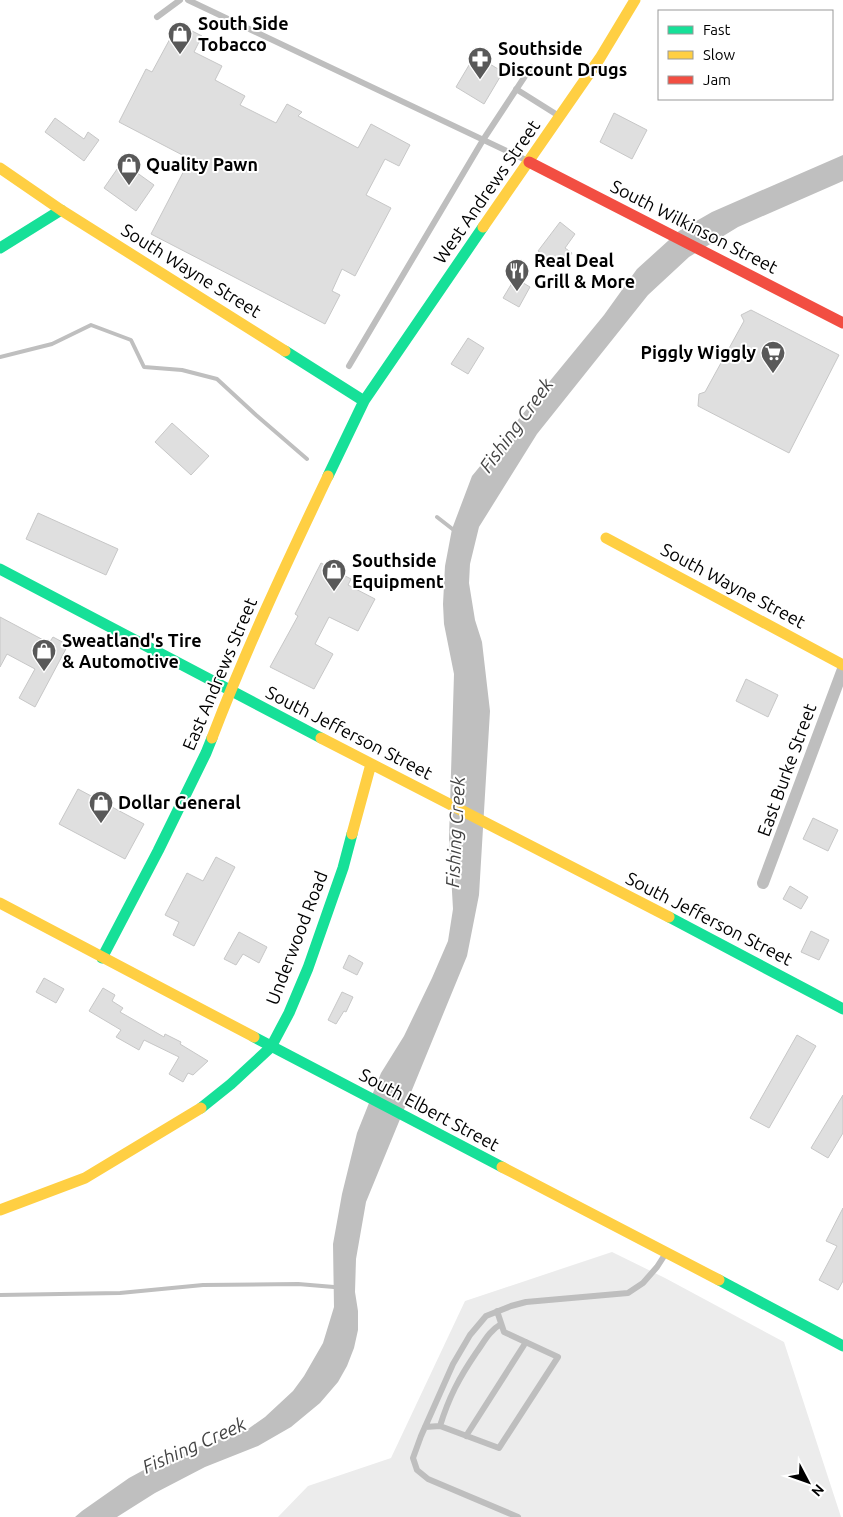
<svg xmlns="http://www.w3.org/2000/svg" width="843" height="1517" font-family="Ubuntu,sans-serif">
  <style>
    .green { fill: #ececec }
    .water { fill: #bfbfbf }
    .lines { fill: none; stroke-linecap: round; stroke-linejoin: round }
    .stream { stroke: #bfbfbf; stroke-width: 4 }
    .building { fill: #dfdfdf; stroke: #c7c7c7 }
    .lane { stroke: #bebebe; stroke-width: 6 }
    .street { stroke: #bebebe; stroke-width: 12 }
    .fast { stroke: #16e098; stroke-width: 11 }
    .slow { stroke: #ffcf43; stroke-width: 11 }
    .jam { stroke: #f24e42; stroke-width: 11 }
    .labels { text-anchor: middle; stroke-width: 4; stroke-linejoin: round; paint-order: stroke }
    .poi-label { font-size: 18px; font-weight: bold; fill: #000; stroke: #fff; text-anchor: start }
    .street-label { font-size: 18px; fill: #000; stroke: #fff }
    .water-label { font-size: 19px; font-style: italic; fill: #444; stroke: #fff }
  </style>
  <rect width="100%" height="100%" fill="#fff"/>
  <!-- green -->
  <path class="green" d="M612 1252 665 1278 784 1342 841 1517H278L308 1486 391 1458 465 1301Z"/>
  <!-- water -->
  <path class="water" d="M843 155V181L738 227 689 257 648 295 537 434 479 527 470 564 469 583 475 620 482 642 490 711 479 895 467 956 366 1202 356 1259 355 1292 358 1311V1330L354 1348 347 1366 338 1382 320 1403 291 1427 258 1446 205 1467 155 1493 117 1517H75L82 1511 129 1478 162 1460 248 1429 265 1417 293 1391 304 1376 323 1343 334 1307 333 1244 342 1194 357 1133 381 1073 404 1036 432 978 448 941 453 909 449 839 454 674 444 624 443 604 445 566 452 529 472 476 604 315 637 269 679 231 712 212Z"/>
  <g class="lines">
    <!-- stream -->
    <path class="stream" d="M0 357 52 344 91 325 131 340 144 367 182 370 217 379 256 415 307 459
      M437 517 455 531
      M0 1295 120 1293 203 1285 298 1284 334 1287"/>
  </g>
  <!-- building -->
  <path class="building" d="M178 24 202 36 194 52 222 66 215 80 245 96 240 105 276 123 287 104 302 112 298 116 358 148 371 124 410 145 399 166 385 159 366 195 391 208 355 276 342 269 332 291 340 295 325 324 151 234 190 159 119 122 146 69 152 72Z
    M475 55 503 72 484 104 456 87Z
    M614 113 647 130 632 159 600 142Z
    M55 118 84 139 88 132 99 140 84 161 45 132Z
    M122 162 154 185 136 211 104 188Z
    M560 222 575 234 565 248 572 253 566 261 560 257 555 264 538 251Z
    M515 278 530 287 519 307 503 298Z
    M751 310 839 355 789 453 698 406 699 394 705 392 744 321 741 315Z
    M468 338 484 348 468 374 451 364Z
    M172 423 209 456 191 475 155 442Z
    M38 513 118 549 106 575 26 539Z
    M321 563 351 579 348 585 375 599 358 631 329 617 315 644 333 654 314 689 270 667 298 616 295 614Z
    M0 617 49 643 53 637 68 645 35 707 19 698 35 669 7 654 0 667Z
    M746 679 778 695 768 717 736 701Z
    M78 789 144 824 125 859 59 824Z
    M813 818 838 830 828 851 803 839Z
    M216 857 235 867 194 946 173 935 179 922 165 915 187 873 203 881Z
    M790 886 808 897 801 909 783 899Z
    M811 931 829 940 819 960 801 952Z
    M239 932 267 947 259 963 243 954 236 965 224 959Z
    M349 955 363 963 357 975 343 968Z
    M44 978 64 989 56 1003 36 992Z
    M103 988 115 995 112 1001 123 1008 120 1012 164 1037 165 1034 181 1042 180 1044 208 1061 193 1075 188 1073 183 1082 169 1074 179 1057 144 1040 139 1050 116 1037 121 1030 89 1011Z
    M342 992 353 997 346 1012 344 1011 336 1024 328 1020Z
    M797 1035 816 1046 769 1128 750 1118Z
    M843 1095V1133L828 1158 811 1148Z
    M843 1208V1281L838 1290 819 1280 837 1246 826 1241Z"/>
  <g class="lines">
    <!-- lane -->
    <path class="lane" d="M188 0 528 161
      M157 17 180 0
      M516 89 559 116
      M349 366 483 140 531 67
      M440 1426C449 1397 459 1378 476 1353 484 1342 489 1331 501 1324
      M425 1427 440 1426 499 1448 558 1357 504 1332 497 1311
      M466 1436 526 1342
      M518 1517 428 1479 417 1470 413 1458 421 1436 453 1364 470 1335 486 1316 511 1306 526 1302 628 1293 643 1283 657 1267 666 1253"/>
    <!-- street -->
    <path class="street" d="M763 883 843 669"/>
    <!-- fast -->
    <path class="fast" d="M0 248 61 210
      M285 351 364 401
      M328 476 364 401 483 227
      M0 569 321 738
      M669 917 843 1009
      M102 958 158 851 206 753 212 738
      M254 1037 502 1167
      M201 1108 231 1084 271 1047 289 1013 308 968 343 868 352 834
      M719 1280 843 1346"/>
    <!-- slow -->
    <path class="slow" d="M0 168 61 210 285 351
      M483 227 600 58 635 0
      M606 538 843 665
      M212 738C246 649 287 562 328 476
      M321 738 669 917
      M352 834 371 764
      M0 903 254 1037
      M502 1167 719 1280
      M0 1210 85 1178 201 1108"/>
    <!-- jam -->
    <path class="jam" d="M529 162 843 323"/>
  </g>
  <!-- icons -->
  <defs>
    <symbol id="shop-pin" viewBox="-11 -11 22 30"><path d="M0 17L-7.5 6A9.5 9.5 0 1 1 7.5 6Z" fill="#595959" stroke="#fff"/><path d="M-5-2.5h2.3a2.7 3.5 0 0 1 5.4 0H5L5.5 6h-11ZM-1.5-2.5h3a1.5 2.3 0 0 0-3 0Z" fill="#fff"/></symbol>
    <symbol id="pharmacy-pin" viewBox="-11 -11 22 30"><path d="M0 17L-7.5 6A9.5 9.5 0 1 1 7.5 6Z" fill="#595959" stroke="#fff"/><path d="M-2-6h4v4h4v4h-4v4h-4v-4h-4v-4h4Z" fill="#fff"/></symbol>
    <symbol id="restaurant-pin" viewBox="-11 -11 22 30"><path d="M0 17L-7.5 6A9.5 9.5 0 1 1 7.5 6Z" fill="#595959" stroke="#fff"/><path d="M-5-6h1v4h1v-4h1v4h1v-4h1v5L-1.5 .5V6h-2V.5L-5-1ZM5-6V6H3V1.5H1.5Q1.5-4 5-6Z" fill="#fff"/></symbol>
    <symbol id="supermarket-pin" viewBox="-11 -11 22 30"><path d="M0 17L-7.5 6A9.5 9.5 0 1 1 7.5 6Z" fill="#595959" stroke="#fff"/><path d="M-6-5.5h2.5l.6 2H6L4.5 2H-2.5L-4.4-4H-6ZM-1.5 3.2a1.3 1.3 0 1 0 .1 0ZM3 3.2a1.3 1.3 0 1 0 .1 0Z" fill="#fff"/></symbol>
  </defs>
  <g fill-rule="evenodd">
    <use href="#shop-pin" x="166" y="20" width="28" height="38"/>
    <use href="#pharmacy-pin" x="466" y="45" width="28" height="38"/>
    <use href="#shop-pin" x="115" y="151" width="28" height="38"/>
    <use href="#restaurant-pin" x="503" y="257" width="28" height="38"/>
    <use href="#supermarket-pin" x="759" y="339" width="28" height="38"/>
    <use href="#shop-pin" x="320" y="557" width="28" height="38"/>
    <use href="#shop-pin" x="30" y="637" width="28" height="38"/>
    <use href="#shop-pin" x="87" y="789" width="28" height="38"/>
  </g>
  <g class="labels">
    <!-- poi labels -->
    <g class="poi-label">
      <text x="198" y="30">South Side<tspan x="198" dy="21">Tobacco</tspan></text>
      <text x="498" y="55">Southside<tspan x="498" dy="21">Discount Drugs</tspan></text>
      <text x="146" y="171">Quality Pawn</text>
      <text x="534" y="267">Real Deal<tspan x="534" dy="21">Grill &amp; More</tspan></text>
      <text x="756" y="359" text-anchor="end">Piggly Wiggly</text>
      <text x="352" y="567">Southside<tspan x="352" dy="21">Equipment</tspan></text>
      <text x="62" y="647">Sweatland's Tire<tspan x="62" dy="21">&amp; Automotive</tspan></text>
      <text x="118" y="809">Dollar General</text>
    </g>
    <!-- street labels -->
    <g class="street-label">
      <text transform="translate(487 192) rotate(-55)" y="6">West Andrews Street</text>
      <text transform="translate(694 227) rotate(27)" y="6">South Wilkinson Street</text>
      <text transform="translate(191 271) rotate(32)" y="6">South Wayne Street</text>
      <text transform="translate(733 586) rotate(28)" y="6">South Wayne Street</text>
      <text transform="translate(220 674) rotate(-67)" y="6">East Andrews Street</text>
      <text transform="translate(349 733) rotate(27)" y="6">South Jefferson Street</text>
      <text transform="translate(787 770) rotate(-70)" y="6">East Burke Street</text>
      <text transform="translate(709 919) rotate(27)" y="6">South Jefferson Street</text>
      <text transform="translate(297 938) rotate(-69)" y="6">Underwood Road</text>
      <text transform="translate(429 1110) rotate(28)" y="6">South Elbert Street</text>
    </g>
    <!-- water labels -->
    <g class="water-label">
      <text transform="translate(516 425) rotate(-54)" y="7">Fishing Creek</text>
      <text transform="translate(455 832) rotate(-87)" y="7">Fishing Creek</text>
      <text transform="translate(194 1445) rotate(-24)" y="7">Fishing Creek</text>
    </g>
  </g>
  <!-- legend -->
  <rect x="658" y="10" width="175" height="90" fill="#ffffff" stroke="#999999"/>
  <rect x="668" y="26" width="25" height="8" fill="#16e098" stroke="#999999"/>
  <text x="703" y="35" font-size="15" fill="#000000">Fast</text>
  <rect x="668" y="51" width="25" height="8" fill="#ffcf43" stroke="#999999"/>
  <text x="703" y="60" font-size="15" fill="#000000">Slow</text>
  <rect x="668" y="76" width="25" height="8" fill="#f24e42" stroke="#999999"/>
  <text x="703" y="85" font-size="15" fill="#000000">Jam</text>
  <!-- north arrow -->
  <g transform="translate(808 1482) rotate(131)" stroke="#ffffff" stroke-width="4" paint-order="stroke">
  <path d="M0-4L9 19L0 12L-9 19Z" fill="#000000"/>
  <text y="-8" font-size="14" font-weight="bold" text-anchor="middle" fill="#000000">N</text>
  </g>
</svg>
